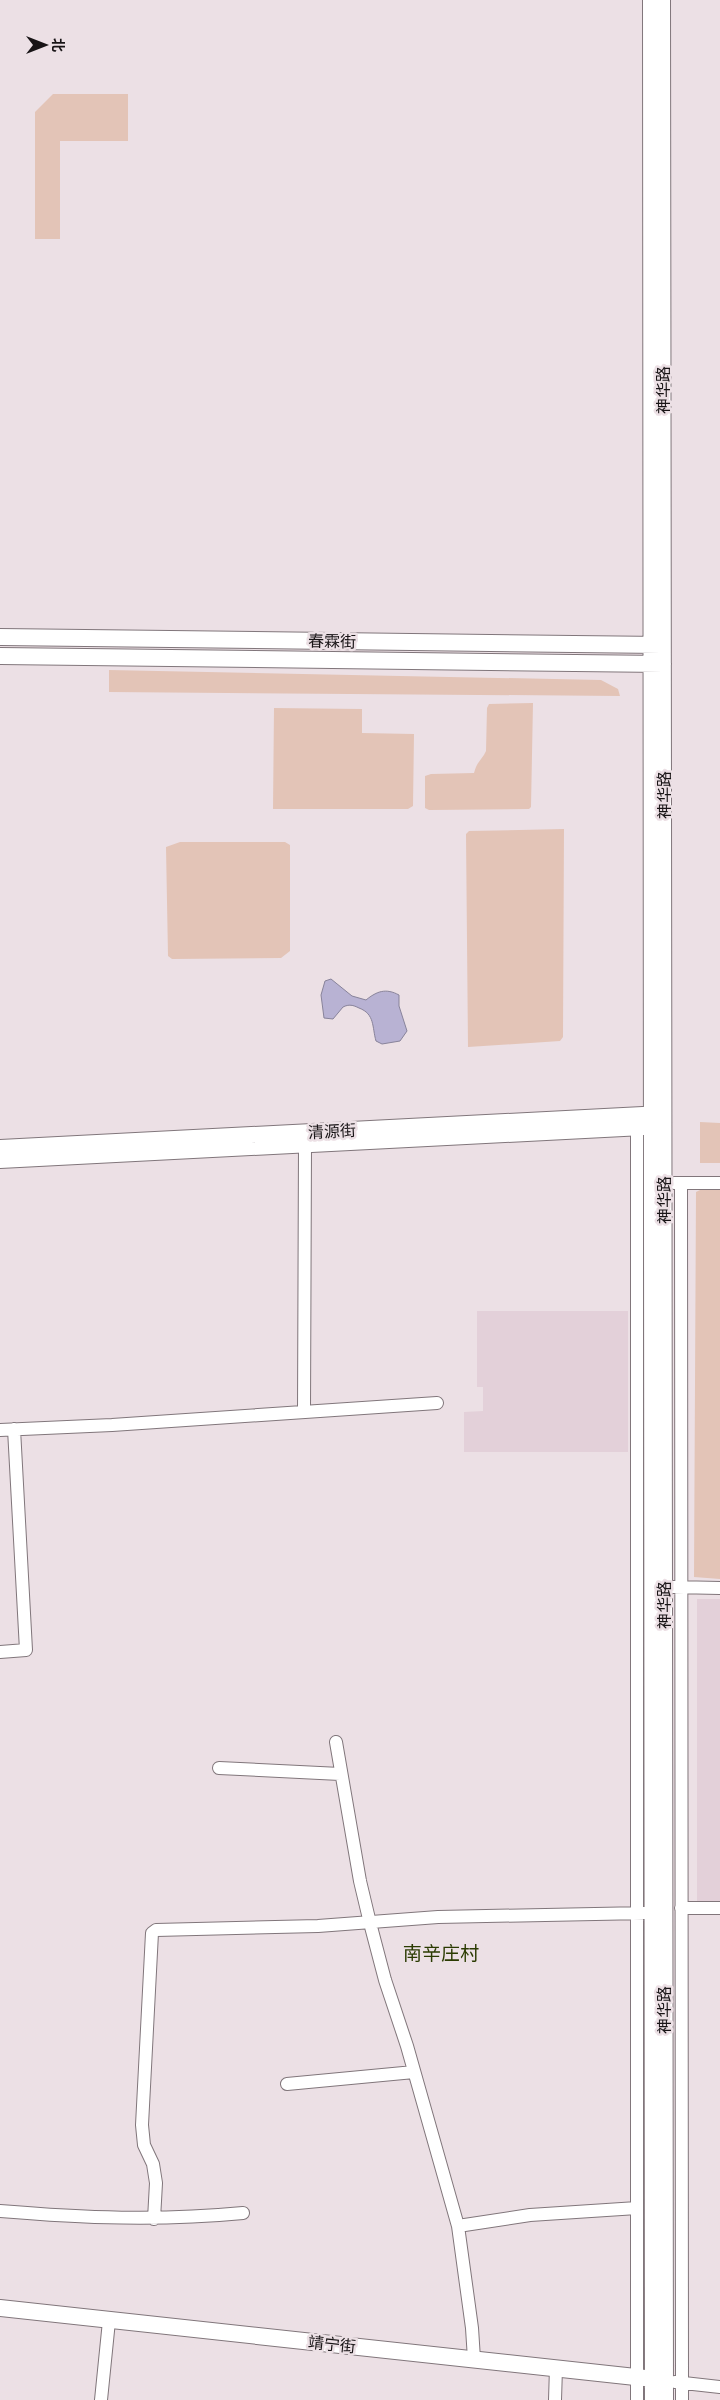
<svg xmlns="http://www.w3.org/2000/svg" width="720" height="2400" font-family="'Space Grotesk','Noto Sans SC',sans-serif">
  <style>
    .built { fill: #e3d0d9 }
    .green { fill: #e3c4b7 }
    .water { fill: #b8b2d3; stroke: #88839a }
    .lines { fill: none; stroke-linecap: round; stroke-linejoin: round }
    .minor-casing { stroke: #81767b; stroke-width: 14 }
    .major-casing { stroke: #81767b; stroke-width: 18 }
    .minor { stroke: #fff; stroke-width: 12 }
    .major { stroke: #fff; stroke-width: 16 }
    .labels { text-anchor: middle; stroke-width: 5; stroke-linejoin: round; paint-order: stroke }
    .street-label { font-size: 16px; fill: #181416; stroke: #ece0e5 }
    .quarter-label { font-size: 19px; fill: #2b3b02; stroke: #ece0e5 }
  </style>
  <rect width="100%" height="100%" fill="#ece0e5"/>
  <!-- built -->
  <path class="built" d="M477 1311H628V1452H464V1412L483 1411V1387H477Z
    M697 1599H720V1902H697Z"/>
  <!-- green -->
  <path class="green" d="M53 94H128V141H60V239H35V112Z
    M109 670 601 680 618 689 620 696 109 692Z
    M533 703 531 807 529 809 429 810 425 808V776L431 774 474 773C477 761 482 760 486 751L487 708 489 704Z
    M274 708 362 709V733L414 734 413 806 408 809H273Z
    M564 829 563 1037 560 1041 468 1047 466 834 469 831Z
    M180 842H285L290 845V951L281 958 172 959 168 956 166 847Z
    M700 1122 720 1123V1163H700Z
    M700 1190H720V1579L694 1577 696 1192Z"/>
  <!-- water -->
  <path class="water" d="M331 979 352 996 366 1000C377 991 386 988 399 995V1006L407 1031 400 1041 382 1044 376 1041C372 1027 375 1014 359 1008 353 1005 349 1004 343 1007L333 1019 324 1018 321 995 325 981Z"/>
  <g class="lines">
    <defs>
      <path id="minor" d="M637 1128V2400
        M674 1183H720
        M681 1183 682 2400
        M304 1412 305 1145
        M0 1430 112 1425 437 1403
        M673 1587 720 1588
        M0 1652 26 1650 14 1429
        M336 1742 360 1881 370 1923 385 1980 407 2046 458 2226 472 2328 474 2359
        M219 1768 340 1774
        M681 1908H720
        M287 2084 414 2072
        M0 2211C84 2218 159 2221 243 2213
        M154 2219 156 2183 153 2164 144 2145 142 2125 152 1933 156 1930 318 1926 438 1917 645 1913
        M458 2226 530 2215 637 2208
        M675 2382 720 2387
        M101 2400 109 2321
        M555 2400 556 2368"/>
      <path id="major" d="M651 0 653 2400
        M662 0 665 2400
        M0 637 661 645
        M0 656 663 664
        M0 1148 662 1114
        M0 1160 662 1126
        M0 2308 663 2380"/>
    </defs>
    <!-- minor casing -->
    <use href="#minor" class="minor-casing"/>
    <!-- major casing -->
    <use href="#major" class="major-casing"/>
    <!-- minor -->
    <use href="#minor" class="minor"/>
    <!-- major -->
    <use href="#major" class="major"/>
  </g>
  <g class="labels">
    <!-- street labels -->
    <g class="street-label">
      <text transform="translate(663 390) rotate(-90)" y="6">神华路</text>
      <text transform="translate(332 641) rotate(1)" y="6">春霖街</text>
      <text transform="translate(664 795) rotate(-90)" y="6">神华路</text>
      <text transform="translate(332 1131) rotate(-3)" y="6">清源街</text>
      <text transform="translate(664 1200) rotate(-90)" y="6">神华路</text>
      <text transform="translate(664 1605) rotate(-90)" y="6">神华路</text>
      <text transform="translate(664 2010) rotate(-90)" y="6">神华路</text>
      <text transform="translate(332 2344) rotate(6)" y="6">靖宁街</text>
    </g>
    <!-- quarter labels -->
    <g class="quarter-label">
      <text x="441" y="1960">南辛庄村</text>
    </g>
  </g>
  <!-- north arrow -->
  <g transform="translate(45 45) rotate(90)" stroke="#ece0e5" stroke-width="4" paint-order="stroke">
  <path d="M0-4L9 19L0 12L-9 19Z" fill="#181416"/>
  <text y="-8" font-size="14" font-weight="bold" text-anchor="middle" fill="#181416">北</text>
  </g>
</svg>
